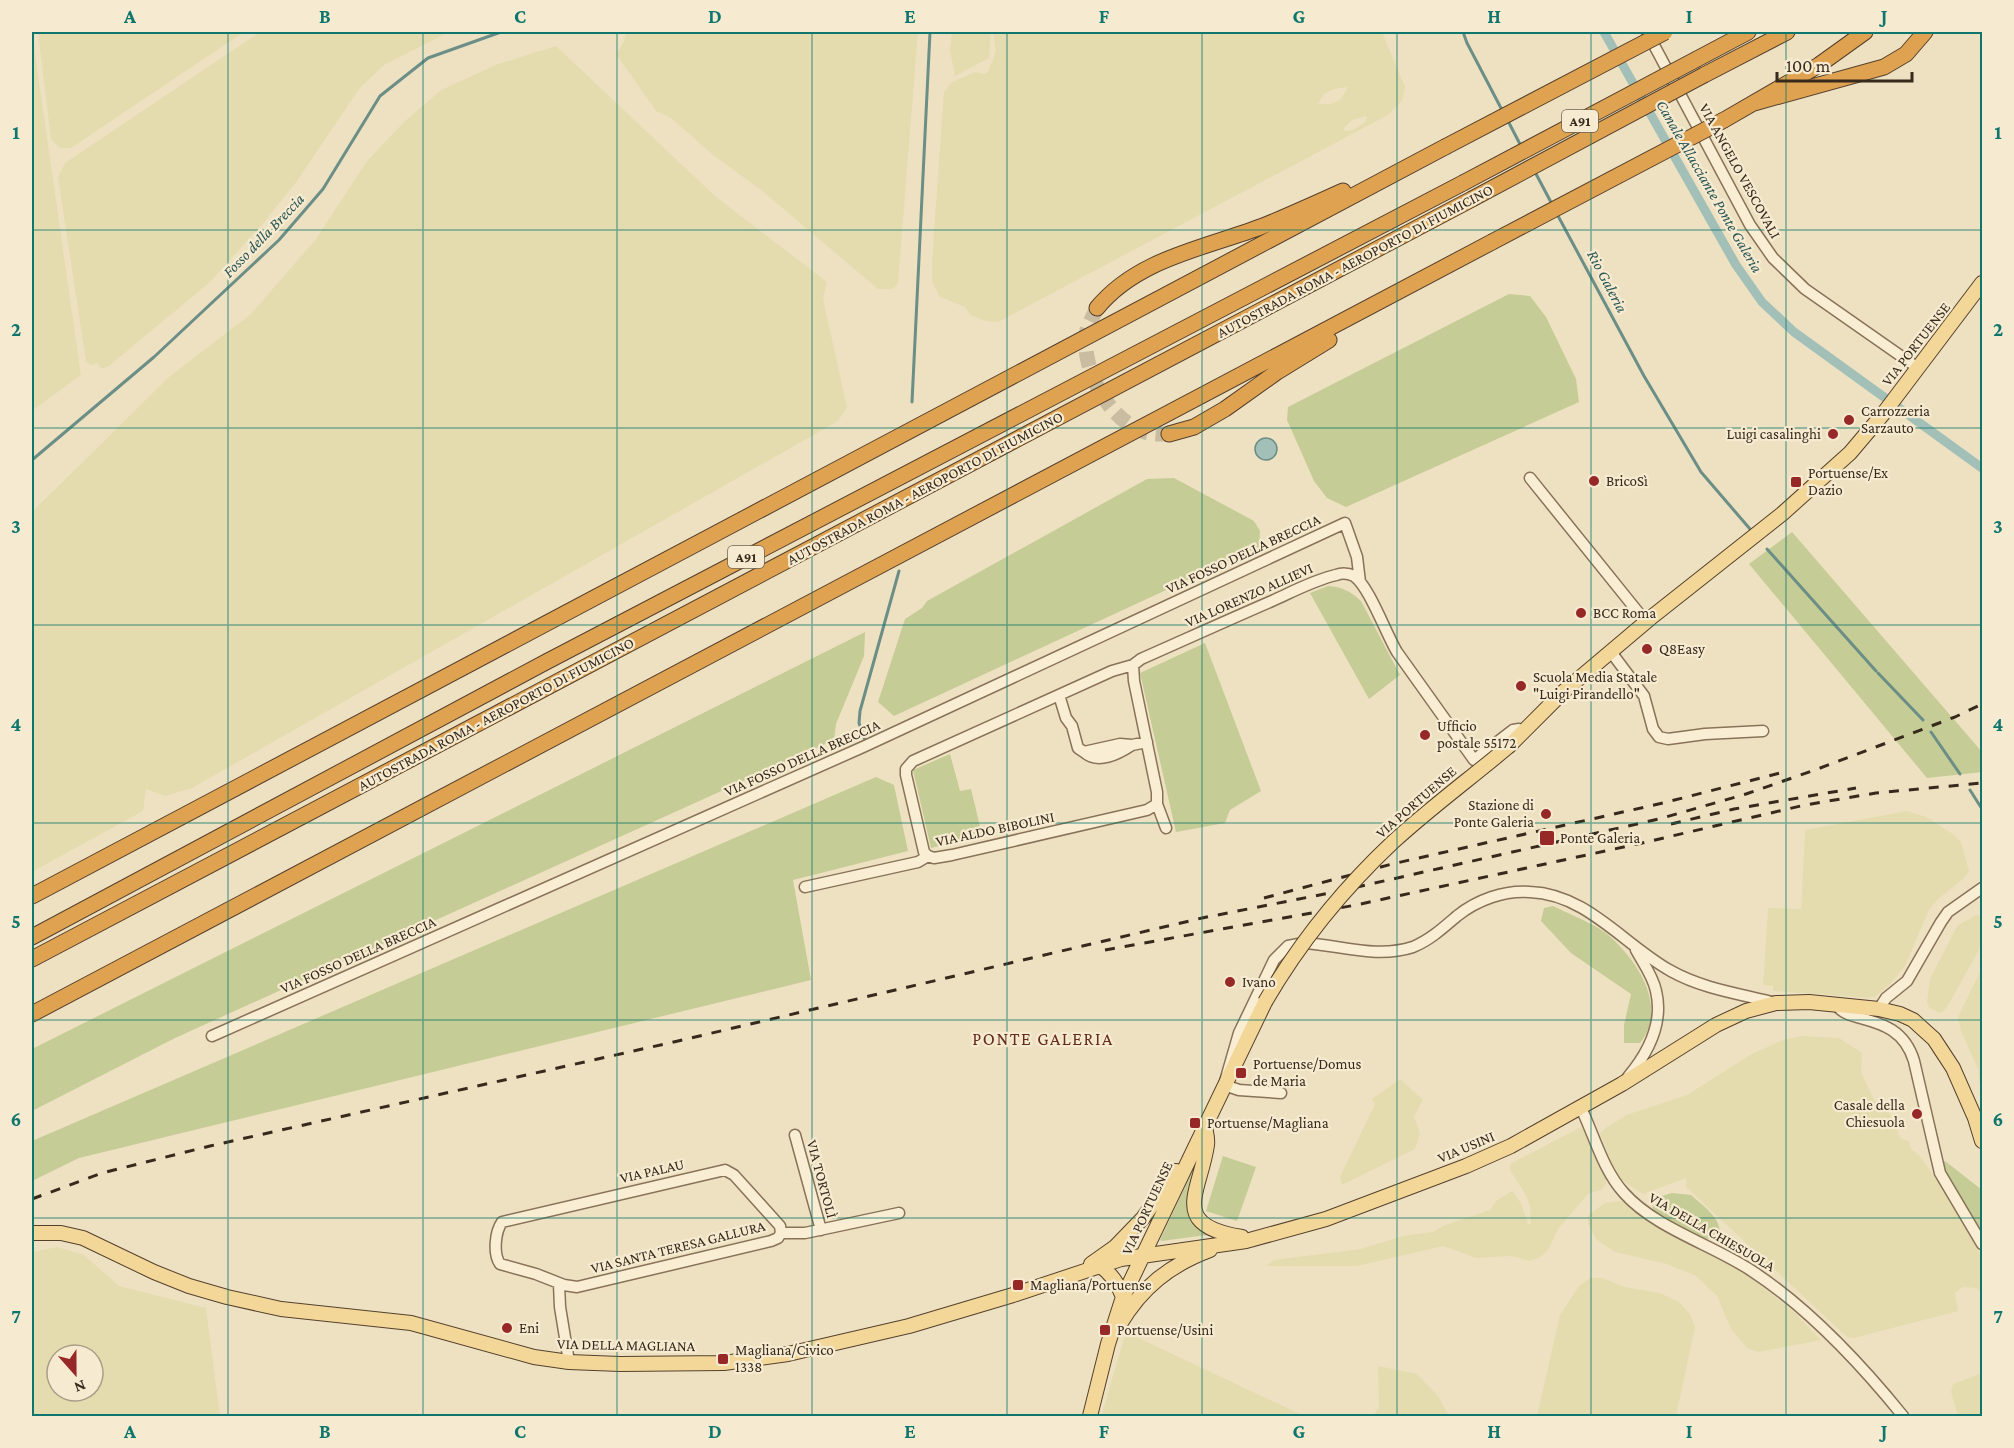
<svg xmlns="http://www.w3.org/2000/svg" width="2014" height="1448" font-family="'Crimson Pro',serif">
  <style>
    .farmland { fill: #e4dcae; fill-rule: evenodd }
    .green { fill: #c5cc95 }
    .water { fill: #a3c0b8; stroke: #6b8e86; stroke-width: 1.5 }
    .lines { fill: none; stroke-linecap: round; stroke-linejoin: round }
    .stream { stroke: #6b8e86; stroke-width: 3 }
    .canal { stroke: #a3c0b8; stroke-width: 9 }
    .highway-tunnel { stroke: #c9bca0; stroke-width: 15; stroke-dasharray: 15 8; stroke-linecap: butt }
    .minor-casing { stroke: #887258; stroke-width: 13 }
    .major-casing { stroke: #55402d; stroke-width: 16 }
    .highway-casing { stroke: #55402d; stroke-width: 17 }
    .minor { stroke: #f9eed4; stroke-width: 10 }
    .major { stroke: #f2d798; stroke-width: 14 }
    .highway { stroke: #dfa250; stroke-width: 15 }
    .rail { stroke: #372a1d; stroke-width: 3; stroke-dasharray: 10 10; stroke-linecap: butt }
    .major-bridge-casing { stroke: #55402d; stroke-width: 16; stroke-linecap: butt }
    .highway-bridge-casing { stroke: #55402d; stroke-width: 17; stroke-linecap: butt }
    .major-bridge { stroke: #f2d798; stroke-width: 14 }
    .highway-bridge { stroke: #dfa250; stroke-width: 15 }
    .grid { fill: none; stroke: #0f766e; stroke-width: 1.5; stroke-opacity: 0.55 }
    .poi-dot { fill: #972828; stroke: #f6ebd0; stroke-width: 2 }
    .labels { text-anchor: middle; stroke-width: 4.5; stroke-linejoin: round; paint-order: stroke }
    .shield { fill: #f6ebd0; stroke: #706453; stroke-width: 1.5 }
    .shield-label { font-size: 14px; font-weight: bold; fill: #372a1d }
    .street-label { font-size: 15px; fill: #372a1d; stroke: #f6ebd0 }
    .poi-label { font-size: 15px; fill: #372a1d; stroke: #f6ebd0; text-anchor: start }
    .water-label { font-size: 16px; font-style: italic; fill: #2c5755; stroke: #f6ebd0 }
    .quarter-label { font-size: 18px; letter-spacing: 1.5px; fill: #642c1c; stroke: #f6ebd0 }
    .neatline { fill: none; stroke: #0f766e; stroke-width: 2 }
    .grid-label { font-size: 20px; text-anchor: middle; font-weight: bold; fill: #0f766e }
  </style>
  <rect width="100%" height="100%" fill="#eee1c1"/>
  <!-- farmland -->
  <path class="farmland" d="M32 32 81 375 32 411Z
    M38 32H244L71 148H60L51 139Z
    M260 32H449L384 65 359 89 297 181 265 221 209 283 109 366 101 369 98 363 91 365 86 362 58 177 65 163Z
    M626 32H918L898 283 893 289H878L761 190 713 155 671 118 656 111 616 54 624 42Z
    M952 32H991L989 58 955 76 950 50Z
    M993 32H1382L1405 87 1402 101 1388 115 998 322 986 321 970 315 965 307 940 297 932 282V260L944 92 952 82 975 72 984 74 988 72 996 51ZM1348 87 1340 100 1331 104H1318L1324 94 1334 89ZM1366 116 1367 117 1365 122 1353 130 1345 131 1343 129 1352 120Z
    M556 46 715 196 827 282 823 299 847 407 838 421 192 788 165 796 146 789 143 811 32 872V512L169 377 251 314 316 239 367 161 404 122 441 90 498 64Z
    M1907 811 1926 817 1953 834 1961 842 1969 871 1963 879 1937 900 1929 910 1905 966 1892 982 1875 997 1867 998 1773 991V986L1763 985 1768 908 1801 909 1805 830Z
    M1976 915 1982 916V933L1979 950 1946 1009 1940 1013 1929 1008 1927 1002 1930 979 1957 926Z
    M1982 968V1105L1978 1069 1961 1031 1958 1017Z
    M1802 1036 1839 1038 1862 1053 1861 1072 1874 1100 1887 1107 1901 1139 1909 1141 1911 1149 1919 1155 1954 1204 1982 1257V1295L1977 1288 1963 1287 1955 1293 1958 1311 1854 1338 1847 1337 1686 1187V1178L1643 1194 1617 1177 1600 1133 1608 1126 1629 1114 1687 1095 1750 1055 1783 1040Z
    M1400 1079 1423 1100 1414 1117 1420 1133 1415 1149 1342 1185 1340 1177 1375 1104 1372 1099Z
    M1581 1127 1586 1128 1606 1174V1184L1601 1190 1588 1194 1558 1229 1548 1250 1539 1258 1530 1261 1511 1256 1476 1258 1443 1246 1357 1266H1266L1274 1260 1361 1249 1403 1236 1433 1232 1445 1225 1490 1210 1496 1201 1512 1191 1521 1203 1528 1224H1531L1530 1205 1524 1192 1510 1170V1164Z
    M1621 1201 1743 1272 1793 1311 1821 1340 1759 1352 1748 1349 1731 1329 1717 1296 1696 1276 1667 1264 1615 1252 1597 1240 1588 1224V1215L1605 1203Z
    M57 1247 84 1255 119 1286 206 1308 220 1416H32L33 1383 32 1376V1252ZM57 1355H93V1391H57Z
    M1590 1278H1603L1624 1287 1660 1293 1679 1302 1690 1314 1695 1327 1676 1416H1537L1560 1315 1579 1286Z
    M1126 1332 1304 1416H1101Z
    M1378 1366 1417 1374 1438 1396 1449 1416H1373L1379 1407Z
    M1982 1373V1416H1958L1951 1392 1953 1384Z"/>
  <!-- green -->
  <path class="green" d="M1509 294 1530 296 1546 317 1576 379 1579 402 1346 507 1327 498 1314 481 1287 420 1288 407Z
    M1174 478 1254 521 1260 531 1259 547 894 716 878 702 905 619 922 608 927 601 1147 479Z
    M1792 532 1982 752V772L1927 778 1749 564Z
    M1328 586C1342 587 1350 591 1361 601L1400 675 1369 699 1310 593Z
    M865 632 864 656 836 724 834 740 175 1038 32 1111V1049Z
    M1205 643 1261 791 1230 810 1225 823 1176 832 1140 673Z
    M950 754 960 791 971 789 982 835 931 848 913 770Z
    M876 777 894 785 908 851 793 880 811 980 79 1158 32 1181V1141Z
    M1553 906C1569 914 1593 923 1607 934 1637 959 1669 1008 1640 1043H1624V1025L1631 994 1571 953 1541 921 1544 908Z
    M1223 1156 1256 1167 1237 1221 1206 1211Z
    M1940 1161H1945L1982 1190V1239L1953 1195Z
    M1193 1170 1195 1171 1190 1189 1214 1234 1162 1241 1160 1240Z
    M1672 1193 1691 1195C1703 1206 1722 1218 1720 1236 1704 1247 1665 1224 1653 1211L1652 1199Z"/>
  <!-- water -->
  <path class="water" d="M1255 449a11 11 0 1 1 22 0a11 11 0 1 1-22 0Z"/>
  <g class="lines">
    <!-- stream -->
    <path class="stream" d="M1463 32 1467 43 1502 110
      M1507 119 1522 148
      M1535 172 1553 206
      M1557 214 1644 376 1701 472 1750 529
      M912 402 930 32
      M32 460 154 357 279 240 323 189 380 96 428 58 501 32
      M1767 549 1876 671
      M1878 673 1923 720
      M1931 732 1960 774
      M866 743 859 723 860 711 899 571
      M1970 790 1982 809"/>
    <!-- canal -->
    <path class="canal" d="M1604 32 1736 265 1762 302 1794 332 1982 468"/>
    <!-- highway-tunnel -->
    <path class="highway-tunnel" d="M1097 308C1094 315 1089 323 1087 330 1079 367 1109 421 1145 432 1152 434 1162 434 1169 434"/>
    <defs>
      <path id="minor" d="M1647 32 1750 225 1773 258 1805 289 1918 368
        M1530 478 1646 622
        M1611 652 1644 696 1653 729 1659 737 1668 739 1705 734 1763 731
        M1133 665 1134 681 1157 792V804L1166 828
        M1059 695 1066 718 1072 726 1078 748 1084 752
        M1132 745C1118 754 1098 765 1084 752L1120 744 1132 745 1147 742
        M928 856 924 852 906 775V769L913 761 1112 671 1133 665 1141 659C1184 640 1228 620 1272 601 1292 592 1314 580 1336 575 1341 573 1348 573 1354 576 1369 586 1386 634 1397 652L1474 760 1513 730 1519 729 1523 731
        M805 887 918 862 928 856 934 858 952 855 1147 810 1157 804
        M1837 1005C1847 1025 1899 1011 1914 1061L1940 1173 1982 1244
        M1879 1009 1886 998 1907 981 1941 922 1948 912 1982 888
        M212 1036 863 747 1345 523 1357 557 1360 582
        M1628 1077C1648 1053 1664 1024 1656 991 1653 976 1643 963 1636 950
        M1281 1093 1239 1090 1224 1085 1239 1033 1274 960 1288 946 1304 943C1341 945 1376 959 1413 947 1430 940 1443 928 1457 916 1477 900 1504 890 1530 892 1587 894 1624 945 1671 971 1703 989 1741 994 1776 1003
        M1581 1108C1594 1135 1603 1170 1624 1193 1655 1228 1713 1245 1752 1271 1810 1309 1860 1363 1903 1416
        M795 1135 821 1230
        M781 1233 780 1226 734 1175 725 1170 502 1222C495 1232 493 1254 500 1264L536 1274 564 1285 577 1287 771 1241 778 1238 781 1233H805L899 1213
        M559 1284 560 1307 569 1362"/>
      <path id="major" d="M1509 746 1563 692 1653 616 1782 514 1850 453 1883 414 1982 283
        M1205 1127C1206 1132 1208 1139 1207 1145 1200 1193 1168 1225 1242 1237
        M32 1233H61L83 1238 154 1272 189 1286 227 1297 281 1309 411 1323 534 1357 569 1362 620 1364 724 1363 788 1354 909 1326 1013 1295 1121 1259 1246 1241 1326 1219 1466 1166 1511 1146 1622 1084 1716 1025 1746 1011 1776 1003 1809 1002 1879 1009 1900 1014 1913 1020 1934 1039 1953 1068 1975 1118 1982 1141
        M1091 1264 1115 1247 1143 1218 1176 1171
        M1099 1265C1111 1273 1118 1283 1123 1297
        M1120 1324C1142 1287 1170 1265 1210 1250
        M1090 1416 1108 1344 1123 1297 1265 1002"/>
      <path id="highway" d="M1697 59 1748 32
        M1704 75 1787 32
        M1754 103 1884 67 1906 54 1925 32
        M1724 120 1819 65 1865 32
        M1097 308C1138 258 1206 248 1263 226 1290 215 1316 203 1343 191
        M1169 434 1194 427 1225 409 1277 372 1329 340
        M32 896 1445 147
        M32 937 546 662 1463 183
        M32 959 1472 199
        M32 1014 1492 242"/>
    </defs>
    <!-- minor casing -->
    <use href="#minor" class="minor-casing"/>
    <!-- major casing -->
    <use href="#major" class="major-casing"/>
    <!-- highway casing -->
    <use href="#highway" class="highway-casing"/>
    <!-- minor -->
    <use href="#minor" class="minor"/>
    <!-- major -->
    <use href="#major" class="major"/>
    <!-- highway -->
    <use href="#highway" class="highway"/>
    <!-- rail -->
    <path class="rail" d="M1671 824 1734 809 1856 788
      M1264 898 1392 864 1663 803 1780 773
      M1105 950 1356 905 1642 843 1805 805 1876 793 1982 783
      M32 1199 102 1173 210 1146 678 1041 1202 918 1335 892 1659 819 1746 794 1815 770 1955 717 1982 704"/>
    <defs>
      <path id="major-bridge" d="M1265 1002C1300 942 1343 889 1393 842 1430 808 1471 778 1509 746"/>
      <path id="highway-bridge" d="M1445 147 1665 32
        M1463 183 1697 59
        M1472 199 1704 75
        M1492 242 1724 120"/>
    </defs>
    <!-- major-bridge casing -->
    <use href="#major-bridge" class="major-bridge-casing"/>
    <!-- highway-bridge casing -->
    <use href="#highway-bridge" class="highway-bridge-casing"/>
    <!-- major-bridge -->
    <use href="#major-bridge" class="major-bridge"/>
    <!-- highway-bridge -->
    <use href="#highway-bridge" class="highway-bridge"/>
  </g>
  <!-- grid -->
  <path class="grid" d="M228 32V1416M423 32V1416M617 32V1416M812 32V1416M1007 32V1416M1202 32V1416M1397 32V1416M1591 32V1416M1786 32V1416M32 230H1982M32 428H1982M32 625H1982M32 823H1982M32 1020H1982M32 1218H1982"/>
  <!-- markers -->
  <g class="poi-dot">
    <circle cx="1849" cy="420" r="6"/>
    <circle cx="1833" cy="434" r="6"/>
    <circle cx="1594" cy="481" r="6"/>
    <rect x="1790" y="476" width="12" height="12" rx="3"/>
    <circle cx="1581" cy="613" r="6"/>
    <circle cx="1647" cy="649" r="6"/>
    <circle cx="1521" cy="686" r="6"/>
    <circle cx="1425" cy="735" r="6"/>
    <circle cx="1546" cy="814" r="6"/>
    <rect x="1539" y="830" width="16" height="16" rx="3"/>
    <circle cx="1230" cy="982" r="6"/>
    <rect x="1235" y="1067" width="12" height="12" rx="3"/>
    <circle cx="1917" cy="1114" r="6"/>
    <rect x="1189" y="1117" width="12" height="12" rx="3"/>
    <rect x="1012" y="1279" width="12" height="12" rx="3"/>
    <circle cx="507" cy="1328" r="6"/>
    <rect x="1099" y="1324" width="12" height="12" rx="3"/>
    <rect x="717" y="1353" width="12" height="12" rx="3"/>
  </g>
  <g class="labels">
    <!-- shield labels -->
    <g class="shield">
      <rect x="1562" y="110" width="36" height="22" rx="4.5"/>
      <rect x="728" y="546" width="36" height="22" rx="4.5"/>
    </g>
    <g class="shield-label">
      <text x="1580" y="126">A91</text>
      <text x="746" y="562">A91</text>
    </g>
    <!-- street labels -->
    <g class="street-label">
      <text transform="translate(1740 171) rotate(61)" y="5">VIA ANGELO VESCOVALI</text>
      <text transform="translate(1355 261) rotate(-28)" y="5">AUTOSTRADA ROMA - AEROPORTO DI FIUMICINO</text>
      <text transform="translate(1916 344) rotate(-52)" y="5">VIA PORTUENSE</text>
      <text transform="translate(925 488) rotate(-28)" y="5">AUTOSTRADA ROMA - AEROPORTO DI FIUMICINO</text>
      <text transform="translate(1243 554) rotate(-25)" y="5">VIA FOSSO DELLA BRECCIA</text>
      <text transform="translate(1249 595) rotate(-24)" y="5">VIA LORENZO ALLIEVI</text>
      <text transform="translate(496 714) rotate(-28)" y="5">AUTOSTRADA ROMA - AEROPORTO DI FIUMICINO</text>
      <text transform="translate(802 758) rotate(-24)" y="5">VIA FOSSO DELLA BRECCIA</text>
      <text transform="translate(1416 802) rotate(-41)" y="5">VIA PORTUENSE</text>
      <text transform="translate(995 829) rotate(-12)" y="5">VIA ALDO BIBOLINI</text>
      <text transform="translate(358 955) rotate(-24)" y="5">VIA FOSSO DELLA BRECCIA</text>
      <text transform="translate(1466 1147) rotate(-23)" y="5">VIA USINI</text>
      <text transform="translate(652 1171) rotate(-13)" y="5">VIA PALAU</text>
      <text transform="translate(822 1179) rotate(75)" y="5">VIA TORTOLÌ</text>
      <text transform="translate(1147 1208) rotate(-65)" y="5">VIA PORTUENSE</text>
      <text transform="translate(1712 1232) rotate(30)" y="5">VIA DELLA CHIESUOLA</text>
      <text transform="translate(678 1247) rotate(-14)" y="5">VIA SANTA TERESA GALLURA</text>
      <text transform="translate(626 1345) rotate(1)" y="5">VIA DELLA MAGLIANA</text>
    </g>
    <!-- poi labels -->
    <g class="poi-label">
      <text x="1861" y="416">Carrozzeria<tspan x="1861" dy="17">Sarzauto</tspan></text>
      <text x="1821" y="439" text-anchor="end">Luigi casalinghi</text>
      <text x="1808" y="478">Portuense/Ex<tspan x="1808" dy="17">Dazio</tspan></text>
      <text x="1606" y="486">BricoSì</text>
      <text x="1593" y="618">BCC Roma</text>
      <text x="1659" y="654">Q8Easy</text>
      <text x="1533" y="682">Scuola Media Statale<tspan x="1533" dy="17">"Luigi Pirandello"</tspan></text>
      <text x="1437" y="731">Ufficio<tspan x="1437" dy="17">postale 55172</tspan></text>
      <text x="1534" y="810" text-anchor="end">Stazione di<tspan x="1534" dy="17">Ponte Galeria</tspan></text>
      <text x="1560" y="843">Ponte Galeria</text>
      <text x="1242" y="987">Ivano</text>
      <text x="1253" y="1069">Portuense/Domus<tspan x="1253" dy="17">de Maria</tspan></text>
      <text x="1905" y="1110" text-anchor="end">Casale della<tspan x="1905" dy="17">Chiesuola</tspan></text>
      <text x="1207" y="1128">Portuense/Magliana</text>
      <text x="1030" y="1290">Magliana/Portuense</text>
      <text x="519" y="1333">Eni</text>
      <text x="1117" y="1335">Portuense/Usini</text>
      <text x="735" y="1355">Magliana/Civico<tspan x="735" dy="17">1338</tspan></text>
    </g>
    <!-- water labels -->
    <g class="water-label">
      <text transform="translate(1710 186) rotate(60)" y="6">Canale Allacciante Ponte Galeria</text>
      <text transform="translate(263 235) rotate(-46)" y="6">Fosso della Breccia</text>
      <text transform="translate(1608 281) rotate(62)" y="6">Rio Galeria</text>
    </g>
    <!-- quarter labels -->
    <g class="quarter-label">
      <text x="1043" y="1045">PONTE GALERIA</text>
    </g>
  </g>
  <!-- border -->
  <rect width="2014" height="1448" fill="none" stroke="#f6ebd0" stroke-width="66"/>
  <!-- north arrow -->
  <g transform="translate(75 1373) rotate(159)"><circle r="28" fill="#f6ebd0" stroke="#aa9e88" stroke-width="1.5"/>
  <path d="M0-4.5L10 22L0 15L-10 22Z" fill="#972828"/>
  <text y="-9" font-size="16" font-weight="bold" text-anchor="middle" fill="#372a1d">N</text>
  </g>
  <!-- scale -->
  <path d="M1777 72v9h135v-9" fill="none" stroke="#372a1d" stroke-width="3"/>
  <text x="1786" y="72" font-size="18" fill="#372a1d" stroke="#f6ebd0" stroke-width="4.5" paint-order="stroke">100 m</text>
  <rect x="33" y="33" width="1948" height="1382" class="neatline"/>
  <g class="grid-label">
    <text x="130" y="23">A</text>
    <text x="325" y="23">B</text>
    <text x="520" y="23">C</text>
    <text x="715" y="23">D</text>
    <text x="910" y="23">E</text>
    <text x="1104" y="23">F</text>
    <text x="1299" y="23">G</text>
    <text x="1494" y="23">H</text>
    <text x="1689" y="23">I</text>
    <text x="1884" y="23">J</text>
    <text x="16" y="139">1</text>
    <text x="1998" y="139">1</text>
    <text x="16" y="336">2</text>
    <text x="1998" y="336">2</text>
    <text x="16" y="533">3</text>
    <text x="1998" y="533">3</text>
    <text x="16" y="731">4</text>
    <text x="1998" y="731">4</text>
    <text x="16" y="928">5</text>
    <text x="1998" y="928">5</text>
    <text x="16" y="1126">6</text>
    <text x="1998" y="1126">6</text>
    <text x="16" y="1323">7</text>
    <text x="1998" y="1323">7</text>
    <text x="130" y="1438">A</text>
    <text x="325" y="1438">B</text>
    <text x="520" y="1438">C</text>
    <text x="715" y="1438">D</text>
    <text x="910" y="1438">E</text>
    <text x="1104" y="1438">F</text>
    <text x="1299" y="1438">G</text>
    <text x="1494" y="1438">H</text>
    <text x="1689" y="1438">I</text>
    <text x="1884" y="1438">J</text>
  </g>
</svg>
